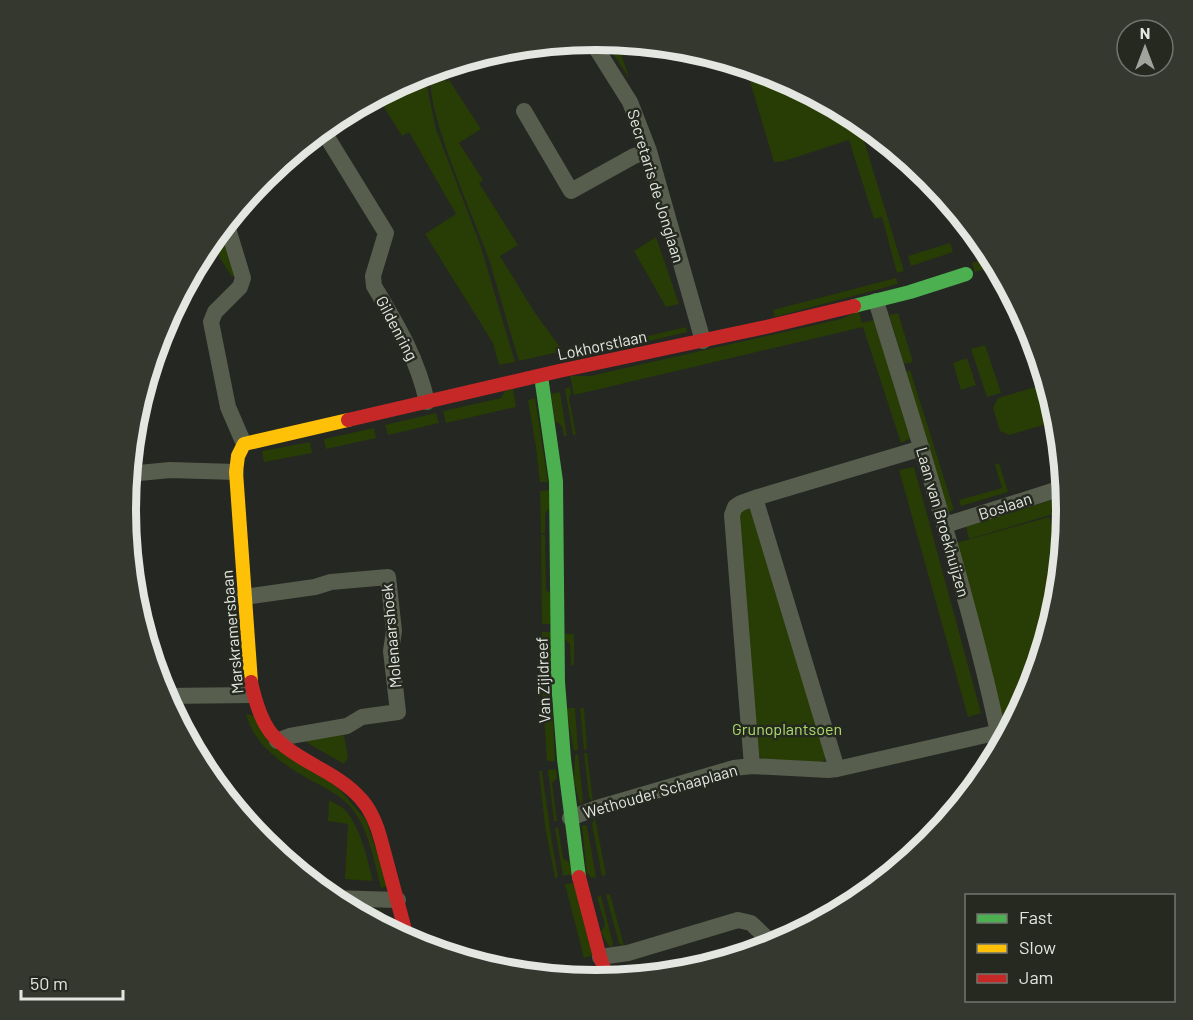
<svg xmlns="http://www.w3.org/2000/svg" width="1193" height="1020" font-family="Barlow,sans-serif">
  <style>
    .green { fill: #283c05 }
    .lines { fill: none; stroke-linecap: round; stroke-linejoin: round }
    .street { stroke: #575e4d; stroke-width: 16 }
    .fast { stroke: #4caf50; stroke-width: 14 }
    .slow { stroke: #ffc107; stroke-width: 14 }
    .jam { stroke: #c62828; stroke-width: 14 }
    .labels { text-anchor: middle; stroke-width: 5; stroke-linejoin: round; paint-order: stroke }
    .street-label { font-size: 16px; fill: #e4e7e1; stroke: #252920 }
    .park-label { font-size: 16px; fill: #aedd6c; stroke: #252920 }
    .rim { fill: none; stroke: #e4e7e1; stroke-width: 8 }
  </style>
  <rect width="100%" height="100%" fill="#252722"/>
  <!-- green -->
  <path class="green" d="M604 40 617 41 629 78Z
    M475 57 476 59 445 79 447 82 449 80 481 129 459 143 483 180 479 183 518 245 500 256 535 313 563 351 519 361C509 329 500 296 490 263 478 225 420 103 432 70L456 65Z
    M745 65 777 75 857 118 904 271 897 273 882 217 874 219 849 140 784 161 774 162Z
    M424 73 436 129 480 244 515 362 499 365 493 343 425 234 456 214 409 132 402 136 377 96 417 75Z
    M221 229 236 273 232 277 210 242Z
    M656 237 679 304 666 307 634 251Z
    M950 243 953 252 911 266 908 256Z
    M992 256 997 265 975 272 972 263Z
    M896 278 898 284 775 317 773 310Z
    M859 311 862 323 874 320 911 438 901 443 863 327 574 395 570 376H590L841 319Z
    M898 313 913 362 904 364 889 315Z
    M686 327 687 332 576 358V353Z
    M985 345 1001 393 987 397 971 349Z
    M967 358 976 385 961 390 953 363Z
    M910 370 954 510 948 512 905 372Z
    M1045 384 1058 421 1009 435 1000 431 993 408 998 398Z
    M570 387 571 394 569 397 576 435H573L565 389Z
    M513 389 516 407 446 423 443 411 501 398 505 391Z
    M560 392 567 436H564L562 426 555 421 551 394Z
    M535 398 548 482H540L536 447 528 400Z
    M436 413 439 423 388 435 385 425Z
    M374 428 376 438 326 449 324 439Z
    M310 442 312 453 264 462 262 451Z
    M999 463 1008 492 961 506 959 500 1002 488 995 465Z
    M914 467 981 713 968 717 899 470Z
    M549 490V509L545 514V533H541L540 491Z
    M1066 496 1067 510 969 539 966 526Z
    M745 509 751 510 828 756 819 765 767 760 760 757 758 753 738 515Z
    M1049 517 1063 560 1058 602 1032 691 1006 739 956 543Z
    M541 534 545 535 546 590 550 593 551 624H542Z
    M542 632H551V680H542Z
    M565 634H574V665L571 666 570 644 565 639Z
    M542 684H551L555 761H547Z
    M566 708H575L578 750 574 751Z
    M580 708H584L587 749 584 750Z
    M246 714 252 715 341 791 366 820 388 886 381 888C373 858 369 826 347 803 337 794 324 787 312 781 291 769 265 753 253 731 250 726 248 720 246 714Z
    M344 735 348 758 344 764 306 742 309 738Z
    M584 753H587L593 803 589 797Z
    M578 754 583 801 582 803 580 804 574 781 575 755Z
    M556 769 557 778 552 783 557 821H554L548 770Z
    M539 771H542L552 843 558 877 555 878 545 826Z
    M329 800C334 803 341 806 345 810 361 828 367 858 373 881L345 879 348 824 328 821Z
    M595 818 606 875 602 876 592 824Z
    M584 825 587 826 596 877 592 878 587 873 582 826Z
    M558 827 563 858 569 862 572 874 563 876 555 828Z
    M574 883 593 955 584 958 565 884Z
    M610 894 624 946 619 943 606 895Z
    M601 896 613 944 612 947 608 945 601 932 605 925 597 897Z
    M370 909 381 910 386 929 369 920Z"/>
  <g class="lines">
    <!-- street -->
    <path class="street" d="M591 40 630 102 649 151 703 341
      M524 111 571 191 634 156 649 151
      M322 129 386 233 373 276 374 286C397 325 417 357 427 402
      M226 222 243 278 240 287 215 312 211 322 228 407 244 444
      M876 301C905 395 935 489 961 584 976 638 990 692 1001 747
      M129 474 170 470 236 472
      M755 498 837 769
      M945 525 1065 487
      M244 597 315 587 331 582 388 577 394 631 391 651 398 712 362 717 347 726 290 736 277 741
      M164 696 253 695
      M752 766 732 515 735 507 741 503 755 498 922 448
      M205 772H212L211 780
      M570 818 597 808 734 768 752 766 828 770 837 769 999 732
      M331 898 398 900
      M600 957 628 953 738 920 751 923 772 943 779 944"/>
    <!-- fast -->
    <path class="fast" d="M854 306 910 292 966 274
      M541 376 556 481 558 682 564 759 579 877"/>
    <!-- slow -->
    <path class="slow" d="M251 682 236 472 238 456 244 444 348 420"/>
    <!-- jam -->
    <path class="jam" d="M348 420 559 371 766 327 854 306
      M251 682C255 700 260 719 271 733 295 762 336 770 361 799 371 810 377 825 381 840L408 941
      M579 877 600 957 608 980"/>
  </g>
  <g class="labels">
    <!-- street labels -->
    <g class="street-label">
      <text transform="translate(656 186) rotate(73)" y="6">Secretaris de Jonglaan</text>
      <text transform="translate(397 328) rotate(62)" y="6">Gildenring</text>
      <text transform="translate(602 345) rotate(-12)" y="6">Lokhorstlaan</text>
      <text transform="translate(1005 506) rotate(-18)" y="6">Boslaan</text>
      <text transform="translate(943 522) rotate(74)" y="6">Laan van Broekhuijzen</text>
      <text transform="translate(232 632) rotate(-95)" y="6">Marskramersbaan</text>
      <text transform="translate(391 636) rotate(-95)" y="6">Molenaarshoek</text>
      <text transform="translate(543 680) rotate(-92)" y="6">Van Zijldreef</text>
      <text transform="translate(660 791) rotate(-16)" y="6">Wethouder Schaaplaan</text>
    </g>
    <!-- park labels -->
    <g class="park-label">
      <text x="787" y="735">Grunoplantsoen</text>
    </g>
  </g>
  <!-- crop -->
  <path d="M0 0H1193V1020H0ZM136 510a460 460 0 1 1 920 0a460 460 0 1 1-920 0Z" fill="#34382f" fill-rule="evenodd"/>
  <path class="rim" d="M136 510a460 460 0 1 1 920 0a460 460 0 1 1-920 0Z"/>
  <!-- legend -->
  <rect x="965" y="894" width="210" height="108" fill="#252920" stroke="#71756d" stroke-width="1.5"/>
  <rect x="977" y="914" width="30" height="9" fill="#4caf50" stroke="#71756d" stroke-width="1.5"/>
  <text x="1019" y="924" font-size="18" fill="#e4e7e1">Fast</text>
  <rect x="977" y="944" width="30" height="9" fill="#ffc107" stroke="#71756d" stroke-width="1.5"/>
  <text x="1019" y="954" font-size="18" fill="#e4e7e1">Slow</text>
  <rect x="977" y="974" width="30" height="9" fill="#c62828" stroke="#71756d" stroke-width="1.5"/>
  <text x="1019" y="984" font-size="18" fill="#e4e7e1">Jam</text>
  <!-- north arrow -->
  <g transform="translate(1145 48)"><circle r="28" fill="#252920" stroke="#71756d" stroke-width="1.5"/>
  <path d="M0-4.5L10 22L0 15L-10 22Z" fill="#a1a49e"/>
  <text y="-9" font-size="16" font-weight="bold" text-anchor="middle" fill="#e4e7e1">N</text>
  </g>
  <!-- scale -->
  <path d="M21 990v9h102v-9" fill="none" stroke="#e4e7e1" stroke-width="3"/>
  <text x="30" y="990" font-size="18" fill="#e4e7e1" stroke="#252920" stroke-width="4.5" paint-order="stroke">50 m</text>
</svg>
